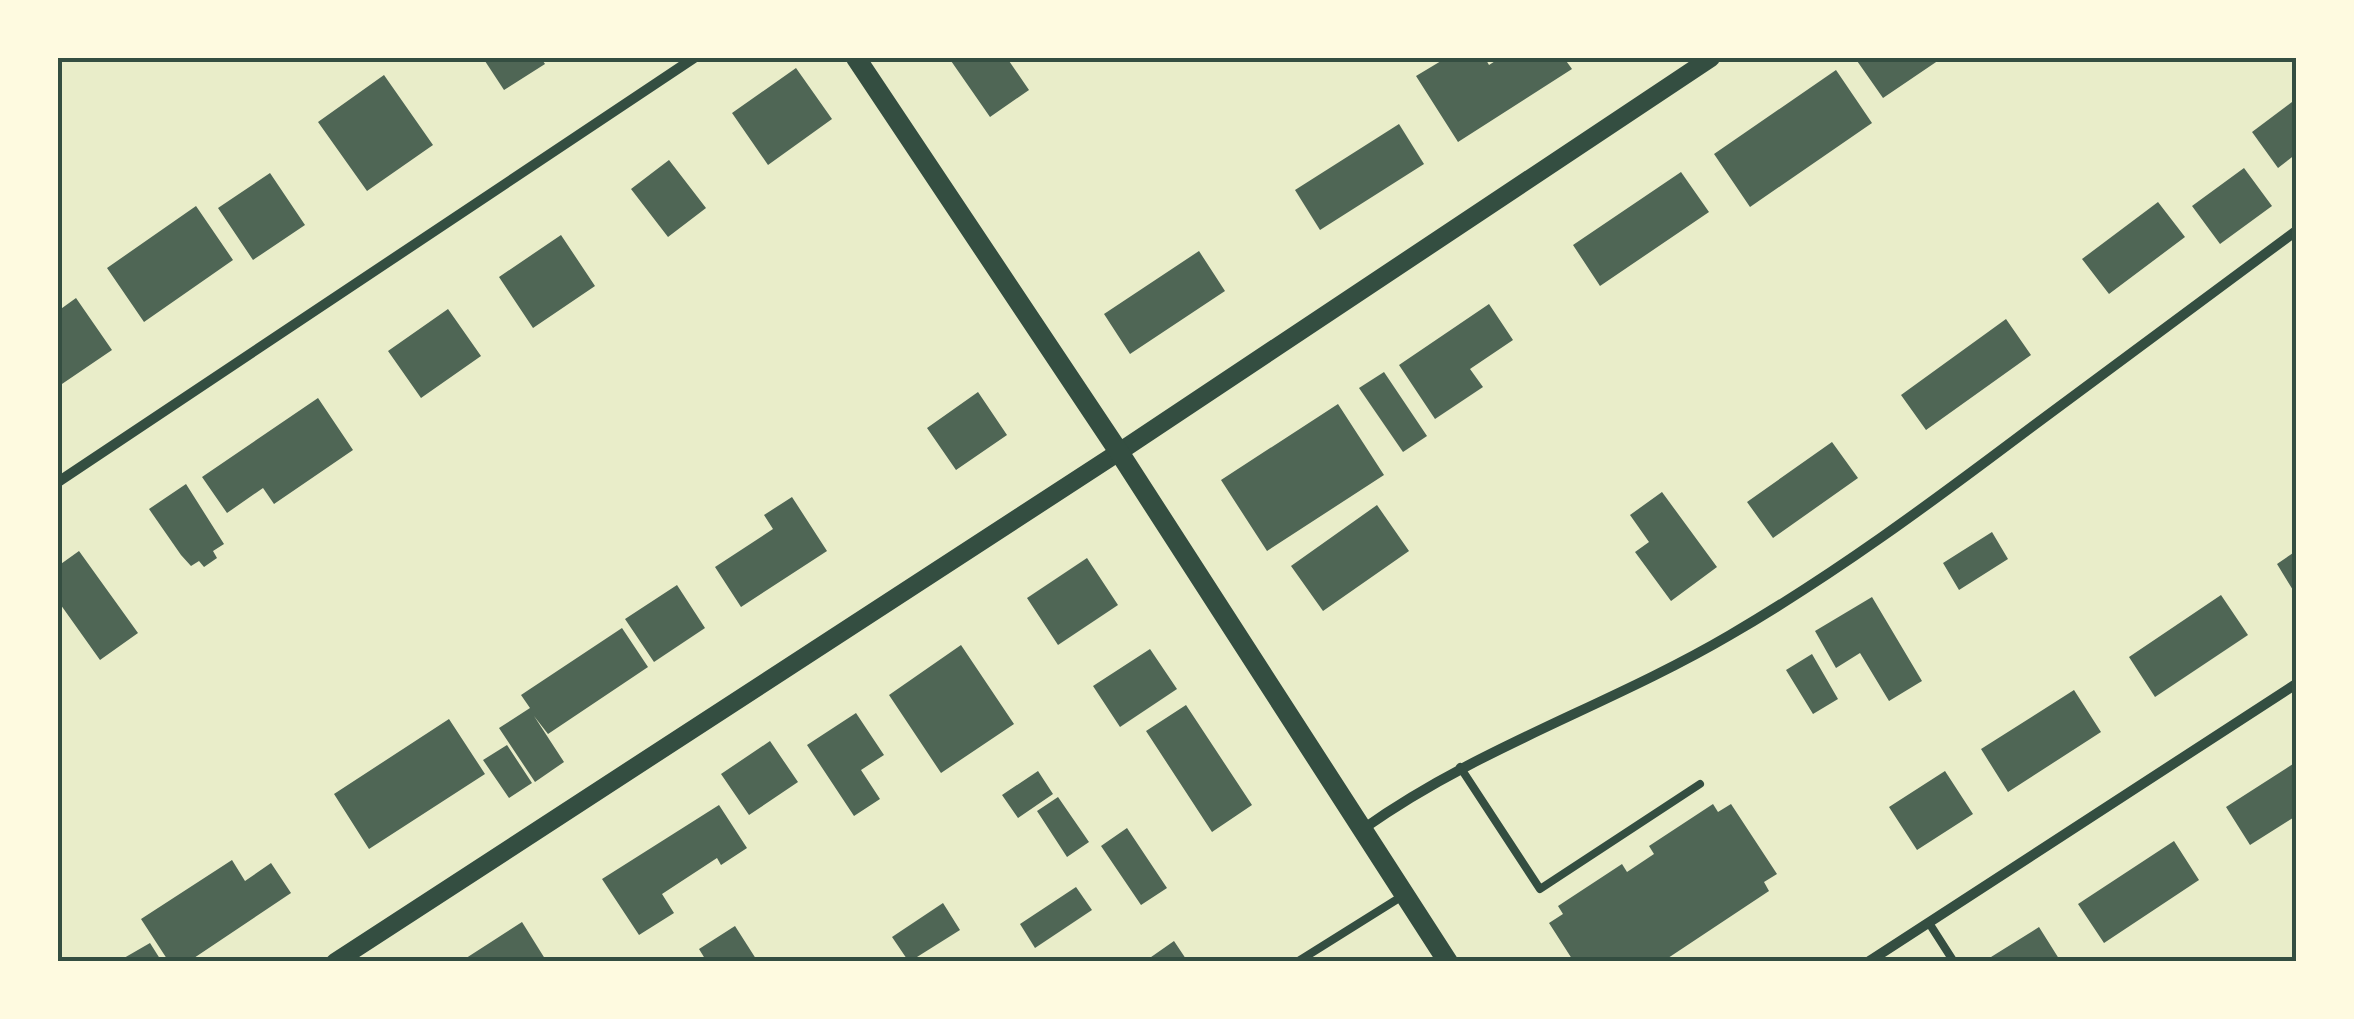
<svg xmlns="http://www.w3.org/2000/svg" width="2354" height="1019" font-family="'Golos Text',sans-serif">
  <style>
    .building { fill: #4f6655 }
    .lines { fill: none; stroke-linecap: round; stroke-linejoin: round }
    .service { stroke: #344e41; stroke-width: 8 }
    .minor { stroke: #344e41; stroke-width: 10 }
    .tertiary { stroke: #344e41; stroke-width: 18 }
    .secondary { stroke: #344e41; stroke-width: 20 }
    .neatline { fill: none; stroke: #344e41; stroke-width: 4 }
  </style>
  <rect width="100%" height="100%" fill="#e9edc9"/>
  <!-- building -->
  <path class="building" d="M483 58H541L545 64 504 90Z
    M949 58H1007L1029 90 990 117Z
    M1446 58H1485L1489 65 1500 58H1564L1572 69 1458 142 1416 76Z
    M1855 58H1942L1883 98Z
    M796 68 832 119 768 165 732 113Z
    M1836 70 1872 123 1750 207 1714 154Z
    M384 75 433 145 367 191 318 122Z
    M2296 99V154L2278 168 2252 132Z
    M1399 124 1424 164 1320 230 1295 190Z
    M669 160 706 208 668 237 631 189Z
    M2244 168 2272 206 2220 244 2192 206Z
    M1681 172 1709 212 1600 286 1573 245Z
    M270 173 305 225 253 260 218 208Z
    M2158 202 2185 237 2109 294 2082 259Z
    M196 206 233 260 144 322 107 268Z
    M561 235 595 286 533 328 499 277Z
    M1199 251 1225 291 1130 354 1104 314Z
    M76 298 112 350 59 386 58 311Z
    M1489 304 1513 340 1470 369 1483 387 1435 419 1399 365Z
    M448 309 481 356 421 398 388 351Z
    M2006 319 2031 355 1926 430 1901 395Z
    M1384 372 1427 436 1403 452 1359 388Z
    M978 392 1007 435 956 470 927 428Z
    M318 398 353 450 274 504 263 488 227 513 202 477Z
    M1338 404 1384 475 1267 551 1221 480Z
    M1832 442 1858 478 1773 538 1747 502Z
    M186 484 224 544 213 551 217 558 204 567 199 561 191 566 181 555 149 509Z
    M1662 492 1717 567 1671 601 1635 552 1649 542 1630 515Z
    M792 497 827 551 741 607 715 567 773 529 764 515Z
    M1377 505 1409 551 1323 611 1291 566Z
    M1992 532 2008 559 1959 590 1943 563Z
    M79 551 138 633 100 660 58 601V566Z
    M2296 551V595L2277 564Z
    M1087 558 1118 605 1058 645 1027 598Z
    M677 585 705 628 654 662 625 619Z
    M2221 595 2248 635 2155 697 2129 657Z
    M1872 597 1922 681 1889 701 1860 653 1836 668 1815 631Z
    M622 628 648 667 548 734 534 716 564 762 535 782 499 728 530 708 521 695Z
    M961 645 1014 724 941 773 889 695Z
    M1150 649 1177 689 1120 727 1093 686Z
    M1812 654 1838 699 1813 714 1786 670Z
    M2074 690 2101 732 2008 792 1981 749Z
    M1186 705 1252 805 1212 832 1146 731Z
    M856 713 884 755 861 770 880 799 854 816 807 745Z
    M449 719 485 774 369 849 334 794Z
    M770 741 798 782 749 815 721 774Z
    M507 745 532 783 509 798 483 760Z
    M2296 762V816L2250 845 2226 807Z
    M1038 771 1053 794 1018 818 1002 795Z
    M1945 771 1973 814 1917 850 1889 807Z
    M1058 797 1089 842 1067 857 1037 811Z
    M1713 804 1718 812 1731 804 1777 874 1764 882 1769 891 1662 962H1574L1549 923 1563 914 1558 906 1622 864 1627 872 1654 854 1649 846Z
    M719 805 747 848 721 865 717 858 662 894 674 913 639 935 602 879Z
    M1127 828 1167 888 1141 905 1101 846Z
    M2174 841 2199 880 2104 943 2078 904Z
    M232 860 245 881 271 863 291 893 188 962H169L141 919Z
    M1076 887 1092 910 1035 948 1020 924Z
    M943 903 960 930 909 962 892 937Z
    M522 922 547 962H460Z
    M735 926 758 962H707L699 949Z
    M2039 927 2061 962H1983Z
    M1174 941 1188 962H1144Z
    M150 943 162 962H126L124 958Z"/>
  <g class="lines">
    <!-- service -->
    <path class="service" d="M1460 767 1540 889 1700 784
      M1929 923 1954 962
      M1297 962 1404 895"/>
    <!-- minor -->
    <path class="minor" d="M58 482 694 58
      M1363 829C1478 747 1609 706 1730 635 1835 574 1932 502 2029 429 2118 363 2207 297 2296 231
      M1868 962 2296 684"/>
    <!-- tertiary -->
    <path class="tertiary" d="M335 962 1119 452 1711 58"/>
    <!-- secondary -->
    <path class="secondary" d="M856 58 1119 452 1448 962"/>
  </g>
  <!-- border -->
  <rect width="2354" height="1019" fill="none" stroke="#fefae0" stroke-width="120"/>
  <rect x="60" y="60" width="2234" height="899" class="neatline"/>
</svg>
